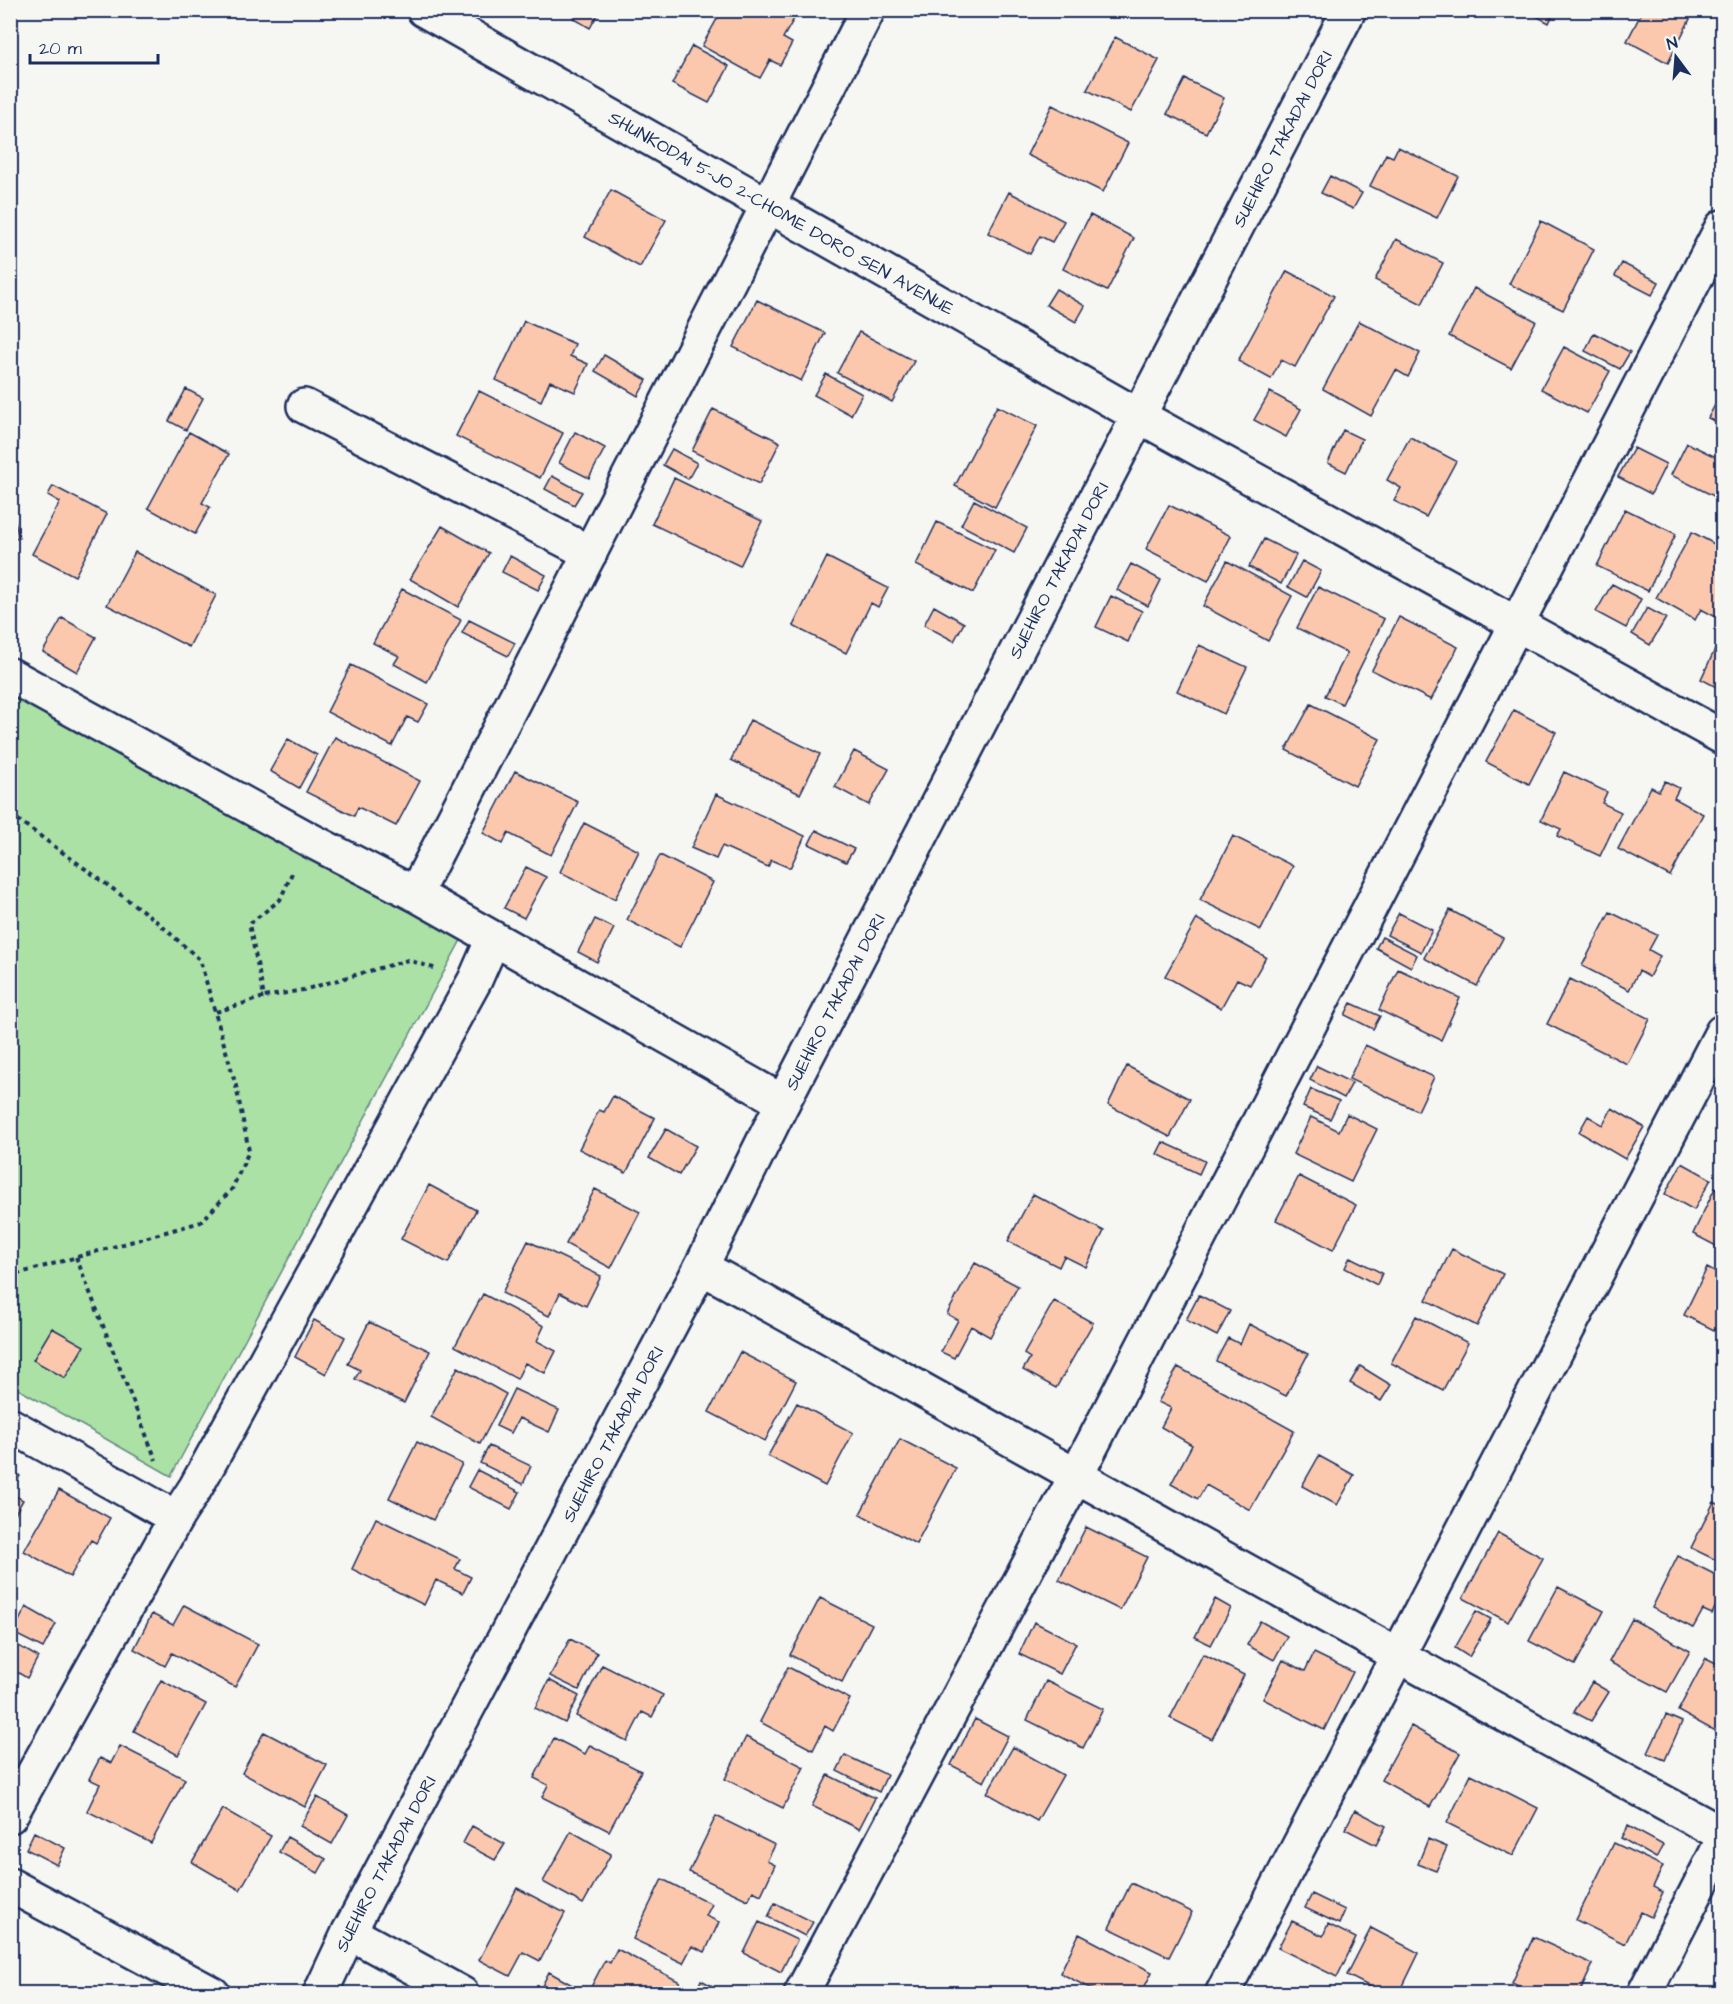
<svg xmlns="http://www.w3.org/2000/svg" width="1733" height="2004" font-family="'Architects Daughter',sans-serif">
  <style>
    .green { fill: #abe1a4; stroke: #638881; stroke-width: 1.5 }
    .building { fill: #fcc8ad; stroke: #1b2f5e; stroke-width: 1.5 }
    .lines { fill: none; stroke-linecap: round; stroke-linejoin: round }
    .minor-casing { stroke: #1b2f5e; stroke-width: 38 }
    .path { stroke: #1b2f5e; stroke-width: 4; stroke-dasharray: 4.5 4.5; stroke-linecap: butt }
    .minor { stroke: #f6f6f2; stroke-width: 33 }
    .labels { text-anchor: middle; stroke-width: 4.5; stroke-linejoin: round; paint-order: stroke }
    .street-label { font-size: 18px; fill: #1b2f5e; stroke: #f6f6f2 }
  </style>
  <rect width="100%" height="100%" fill="#f6f6f2"/>
  <filter id="ink" filterUnits="userSpaceOnUse"><feTurbulence type="fractalNoise" baseFrequency=".0167" numOctaves="2"/><feDisplacementMap in="SourceGraphic" scale="12" xChannelSelector="R" yChannelSelector="G"/><feConvolveMatrix kernelMatrix="1 2 1 2 8 2 1 2 1" color-interpolation-filters="sRGB"/></filter>
  <g filter="url(#ink)">
    <!-- green -->
    <path class="green" d="M11 677 467 929 171 1476 11 1385Z"/>
    <!-- building -->
    <path class="building" d="M577 10H600L590 28 573 18Z
      M722 10H799L783 38 792 43 780 65 770 60 760 78 702 46Z
      M1525 10H1555L1549 23Z
      M1643 10H1714L1710 18 1694 11 1668 63 1627 41Z
      M1115 37 1159 60 1131 112 1087 90Z
      M692 46 729 66 709 103 672 84Z
      M1185 79 1224 98 1206 133 1167 114Z
      M1052 105 1128 143 1103 192 1027 155Z
      M1398 147 1458 176 1437 218 1370 186 1386 154 1393 157Z
      M1330 176 1362 193 1353 209 1321 193Z
      M611 190 666 220 640 267 585 237Z
      M1009 192 1064 221 1052 242 1040 236 1030 254 988 233Z
      M1090 215 1134 238 1107 291 1063 269Z
      M1541 221 1594 249 1563 310 1509 284Z
      M1396 239 1443 263 1422 304 1375 280Z
      M1622 263 1659 282 1652 295 1615 276Z
      M1287 271 1334 296 1295 367 1281 360 1271 379 1238 361Z
      M1474 288 1536 321 1511 368 1449 336Z
      M1056 289 1085 306 1076 322 1046 305Z
      M757 300 825 333 801 381 733 347Z
      M524 321 575 344 570 356 588 364 575 392 550 381 541 401 496 380Z
      M1359 321 1420 353 1408 377 1396 370 1371 416 1323 389Z
      M859 332 914 361 892 402 837 373Z
      M1594 333 1630 352 1620 369 1585 351Z
      M1564 347 1610 371 1587 413 1541 389Z
      M604 355 647 380 638 396 595 371Z
      M826 374 862 394 851 415 814 395Z
      M186 389 203 398 186 430 169 421Z
      M479 391 563 433 540 478 456 436Z
      M1270 392 1301 409 1286 437 1254 420Z
      M1722 392V425L1708 418Z
      M997 406 1037 426 995 507 955 486Z
      M713 409 780 442 759 484 692 451Z
      M1343 430 1362 439 1346 472 1328 463Z
      M189 432 229 454 202 503 210 507 195 534 148 508Z
      M575 432 605 448 589 478 559 463Z
      M1410 437 1456 461 1426 517 1394 501 1401 488 1387 480Z
      M1687 443 1722 460V500L1671 475Z
      M1634 448 1666 464 1651 494 1618 477Z
      M672 449 697 463 688 479 663 465Z
      M552 476 582 492 574 505 545 489Z
      M674 478 762 521 740 566 652 524Z
      M53 486 107 514 75 576 32 554 60 502 48 495Z
      M974 500 1027 528 1014 553 961 525Z
      M10 501 19 538 10 540Z
      M1169 505 1231 536 1208 581 1146 549Z
      M1625 509 1676 534 1648 591 1597 566Z
      M937 522 995 550 973 593 916 565Z
      M442 526 489 553 458 607 410 579Z
      M1692 532 1722 548V605L1716 617 1701 609 1695 620 1656 598Z
      M1264 539 1296 555 1281 584 1249 567Z
      M135 552 216 595 189 647 107 605Z
      M510 556 546 575 538 590 502 572Z
      M827 557 888 588 878 607 871 603 846 653 793 626Z
      M1227 561 1292 596 1268 641 1203 606Z
      M1302 561 1321 571 1307 597 1288 587Z
      M1131 564 1161 580 1148 606 1117 590Z
      M1612 584 1641 599 1626 628 1596 612Z
      M1318 587 1384 619 1342 704 1325 696 1347 653 1297 628Z
      M402 589 461 620 427 682 394 664 399 656 373 643Z
      M1111 596 1142 611 1128 642 1096 627Z
      M934 606 964 623 954 641 924 625Z
      M1647 608 1666 618 1650 645 1632 634Z
      M1399 617 1458 647 1431 700 1372 670Z
      M62 618 96 637 77 672 43 652Z
      M469 620 515 643 508 656 462 633Z
      M1721 637 1722 638V690L1701 679Z
      M1199 645 1247 667 1224 714 1177 691Z
      M351 665 428 704 418 722 407 717 392 746 327 712Z
      M1311 704 1380 739 1355 786 1286 750Z
      M1514 710 1556 732 1529 784 1486 762Z
      M750 720 820 754 800 794 731 760Z
      M335 737 420 781 396 826 358 807 354 816 306 792Z
      M288 739 317 755 299 788 270 771Z
      M854 751 889 769 869 805 835 787Z
      M515 771 578 802 551 855 508 833 503 844 483 833Z
      M1564 772 1607 792 1602 803 1621 812 1600 856 1557 836 1561 829 1541 820Z
      M1665 781 1679 788 1674 798 1703 814 1670 876 1618 849 1651 787 1659 791Z
      M716 794 805 836 790 868 771 860 768 867 722 846 716 859 691 848Z
      M584 823 639 851 615 899 560 872Z
      M816 830 854 849 846 862 809 844Z
      M1233 836 1293 866 1261 930 1200 900Z
      M660 855 713 882 680 947 627 920Z
      M526 867 546 877 524 918 504 908Z
      M1450 910 1503 938 1477 986 1424 958Z
      M1610 912 1657 935 1649 950 1660 956 1649 977 1639 971 1629 990 1582 966Z
      M1399 913 1432 930 1421 952 1387 935Z
      M595 919 614 928 597 962 578 952Z
      M1197 919 1266 957 1250 985 1237 979 1221 1008 1165 976Z
      M1382 937 1417 955 1411 967 1376 948Z
      M1398 969 1460 998 1441 1040 1379 1010Z
      M1570 979 1650 1019 1627 1064 1547 1024Z
      M1351 1003 1380 1016 1373 1029 1345 1015Z
      M1365 1045 1434 1077 1418 1111 1349 1079Z
      M1127 1066 1190 1099 1170 1137 1108 1105Z
      M1317 1066 1352 1083 1344 1098 1310 1080Z
      M1311 1089 1339 1101 1330 1119 1303 1107Z
      M613 1096 655 1118 626 1173 579 1149 599 1110 604 1112Z
      M1612 1108 1644 1127 1625 1159 1579 1132 1588 1116 1603 1125Z
      M1347 1114 1377 1129 1351 1182 1293 1154 1311 1117 1339 1131Z
      M666 1129 696 1146 679 1175 649 1158Z
      M1163 1142 1205 1161 1199 1174 1157 1154Z
      M1682 1163 1711 1179 1694 1210 1665 1194Z
      M1299 1176 1356 1205 1333 1250 1276 1220Z
      M429 1185 476 1210 448 1263 401 1239Z
      M1715 1188 1722 1192V1249L1693 1234Z
      M595 1189 640 1212 611 1268 566 1244Z
      M1033 1194 1104 1231 1086 1267 1064 1256 1059 1267 1008 1241Z
      M528 1241 601 1276 586 1306 560 1293 549 1316 502 1293Z
      M1452 1249 1503 1274 1477 1326 1426 1300Z
      M1350 1257 1382 1273 1377 1285 1345 1268Z
      M975 1263 1018 1286 990 1337 971 1326 954 1358 941 1352 958 1320 947 1314Z
      M1707 1268 1722 1276V1334L1684 1315Z
      M483 1294 544 1326 537 1341 556 1351 545 1373 525 1363 517 1379 455 1346Z
      M1199 1295 1230 1311 1217 1336 1186 1320Z
      M1054 1301 1093 1323 1056 1388 1023 1370 1030 1358 1024 1354Z
      M1416 1316 1468 1343 1443 1390 1391 1363Z
      M314 1320 345 1337 326 1374 295 1357Z
      M369 1322 430 1351 404 1403 355 1379 360 1370 348 1364Z
      M1249 1324 1308 1354 1286 1396 1216 1361 1228 1338 1240 1344Z
      M52 1328 84 1346 65 1378 33 1360Z
      M740 1352 796 1381 765 1441 709 1412Z
      M1360 1366 1391 1385 1381 1401 1350 1383Z
      M458 1367 506 1394 480 1444 431 1417Z
      M1178 1367 1294 1431 1250 1510 1206 1485 1198 1499 1171 1484 1192 1445 1161 1427 1171 1408 1158 1402Z
      M514 1389 559 1410 549 1432 519 1418 511 1433 496 1426Z
      M797 1403 853 1433 825 1486 768 1456Z
      M900 1439 956 1468 916 1544 860 1514Z
      M417 1442 462 1464 433 1520 389 1498Z
      M489 1446 531 1466 523 1484 480 1463Z
      M1319 1456 1354 1475 1337 1505 1302 1486Z
      M10 1470 20 1476 10 1492Z
      M477 1470 520 1492 511 1509 468 1487Z
      M59 1490 110 1518 96 1543 91 1540 70 1577 24 1551Z
      M10 1493 23 1500 10 1522Z
      M1714 1502 1722 1506V1563L1691 1548Z
      M376 1518 460 1559 455 1569 471 1577 463 1593 436 1580 424 1605 352 1569Z
      M1086 1527 1147 1557 1120 1610 1059 1580Z
      M1498 1533 1543 1558 1508 1622 1463 1598Z
      M1678 1556 1722 1578V1593L1712 1614 1703 1610 1693 1628 1652 1608Z
      M1558 1587 1604 1611 1575 1665 1529 1641Z
      M820 1598 872 1624 842 1682 790 1655Z
      M1215 1599 1231 1608 1211 1645 1195 1637Z
      M184 1605 258 1644 235 1687 172 1653 165 1666 134 1649 152 1614 173 1625Z
      M26 1607 56 1624 43 1648 13 1633Z
      M1476 1611 1491 1619 1469 1657 1455 1648Z
      M1632 1619 1690 1651 1667 1692 1609 1662Z
      M1260 1621 1287 1636 1274 1660 1247 1645Z
      M1034 1622 1076 1643 1060 1674 1019 1654Z
      M570 1639 597 1653 579 1690 550 1676Z
      M10 1641 38 1657 27 1678 12 1669 10 1672Z
      M1314 1653 1353 1672 1324 1730 1263 1699 1283 1660 1305 1671Z
      M1203 1654 1244 1675 1212 1739 1170 1718Z
      M1706 1658 1722 1666V1735L1678 1711Z
      M602 1665 663 1695 652 1717 642 1712 627 1741 576 1716Z
      M788 1667 850 1699 833 1731 825 1726 813 1750 760 1722Z
      M161 1680 206 1704 178 1755 134 1731Z
      M549 1680 579 1696 565 1723 535 1708Z
      M1046 1681 1103 1709 1083 1748 1027 1720Z
      M1592 1682 1609 1692 1591 1721 1574 1712Z
      M1666 1715 1682 1722 1665 1760 1648 1753Z
      M975 1719 1008 1736 984 1782 951 1765Z
      M1411 1726 1460 1753 1430 1807 1381 1780Z
      M264 1732 327 1765 305 1807 242 1773Z
      M746 1737 804 1767 783 1808 725 1779Z
      M554 1738 585 1754 590 1745 641 1771 609 1831 542 1797 548 1785 534 1778Z
      M120 1746 185 1779 151 1843 87 1811 100 1784 89 1779 100 1758 111 1763Z
      M1013 1747 1063 1775 1037 1821 987 1793Z
      M845 1755 887 1775 879 1792 837 1771Z
      M1471 1774 1538 1808 1513 1856 1447 1823Z
      M828 1775 875 1798 859 1829 812 1806Z
      M317 1797 348 1815 332 1844 300 1826Z
      M223 1809 271 1836 240 1890 192 1862Z
      M1355 1810 1386 1826 1376 1845 1345 1829Z
      M716 1816 775 1845 767 1861 775 1865 761 1895 753 1891 748 1900 689 1872Z
      M472 1826 505 1844 495 1860 463 1843Z
      M1628 1826 1663 1845 1656 1858 1621 1838Z
      M571 1831 611 1854 583 1904 543 1882Z
      M34 1832 65 1848 57 1865 26 1849Z
      M287 1837 326 1859 318 1873 279 1852Z
      M1428 1839 1447 1847 1436 1871 1418 1864Z
      M1614 1843 1663 1866 1653 1887 1663 1892 1651 1917 1641 1912 1625 1944 1576 1920Z
      M662 1879 712 1904 706 1916 719 1922 705 1952 692 1946 683 1963 633 1939Z
      M1131 1883 1192 1912 1169 1957 1109 1928Z
      M517 1888 565 1913 540 1961 523 1952 510 1976 479 1960Z
      M1312 1894 1345 1910 1339 1924 1305 1908Z
      M775 1903 813 1922 805 1936 768 1917Z
      M1292 1921 1323 1936 1328 1924 1356 1938 1337 1977 1278 1948Z
      M759 1922 797 1940 781 1972 744 1953Z
      M1371 1928 1419 1953 1399 1994H1384L1347 1975Z
      M1079 1934 1152 1972 1141 1994H1101L1060 1973Z
      M1533 1937 1593 1964 1579 1994 1566 1989 1564 1994H1534L1512 1983Z
      M617 1949 680 1982 674 1994H598L590 1989 605 1960 610 1963Z
      M549 1972 583 1991 581 1994H538Z
      M701 1980 727 1994H695Z"/>
    <g class="lines">
      <defs>
        <g id="minor">
          <path id="s1" d="M424 10 1139 416 1722 737"/>
          <path d="M304 406 590 553"/>
          <path d="M10 675 310 840 415 894 783 1102"/>
          <path d="M415 894 868 10"/>
          <path d="M701 1267C1042 1455 1380 1648 1722 1834"/>
          <path d="M10 1425 176 1518"/>
          <path d="M10 1816 176 1518 196 1487 475 980 493 939"/>
          <path d="M10 1885 213 1994"/>
          <path d="M349 1932 462 1994"/>
          <path id="s2" d="M320 1994 349 1932 701 1267 783 1102 1349 10"/>
          <path d="M801 1994 1077 1474 1722 227"/>
          <path d="M1222 1994 1722 1032"/>
          <path d="M1644 1994 1722 1842"/>
        </g>
      </defs>
      <!-- minor casing -->
      <use href="#minor" class="minor-casing"/>
      <!-- path -->
      <path class="path" d="M10 814 154 919 200 960 236 1086 249 1151 232 1189 201 1222 10 1276
        M292 873 280 900 249 924 264 997 303 990 408 960 437 969
        M216 1012 264 997
        M76 1257 156 1460"/>
      <!-- minor -->
      <use href="#minor" class="minor"/>
    </g>
  </g>
  <g class="labels">
    <!-- street labels -->
    <g class="street-label">
      <text dy="6" stroke="none"><textPath href="#s2" startOffset="2090">SUEHIRO TAKADAI DORI</textPath></text>
      <text dy="6" stroke="none"><textPath href="#s1" startOffset="411">SHUNKODAI 5-JO 2-CHOME DORO SEN AVENUE</textPath></text>
      <text dy="6" stroke="none"><textPath href="#s2" startOffset="1604">SUEHIRO TAKADAI DORI</textPath></text>
      <text dy="6" stroke="none"><textPath href="#s2" startOffset="1118">SUEHIRO TAKADAI DORI</textPath></text>
      <text dy="6" stroke="none"><textPath href="#s2" startOffset="632">SUEHIRO TAKADAI DORI</textPath></text>
      <text dy="6" stroke="none"><textPath href="#s2" startOffset="146">SUEHIRO TAKADAI DORI</textPath></text>
    </g>
  </g>
  <!-- margin -->
  <rect width="1733" height="2004" fill="none" stroke="#f6f6f2" stroke-width="36"/>
  <rect x="18" y="18" width="1697" height="1968" fill="none" stroke="#1b2f5e" stroke-width="2" filter="url(#ink)"/>
  <!-- north arrow -->
  <g transform="translate(1676 57) rotate(344)" stroke="#f6f6f2" stroke-width="4.5" paint-order="stroke">
  <path d="M0-4.5L10 22L0 15L-10 22Z" fill="#1b2f5e"/>
  <text y="-9" font-size="16" font-weight="bold" text-anchor="middle" fill="#1b2f5e">N</text>
  </g>
  <!-- scale -->
  <path d="M30 54v9h128v-9" fill="none" stroke="#1b2f5e" stroke-width="3"/>
  <text x="39" y="54" font-size="18" fill="#1b2f5e" stroke="#f6f6f2" stroke-width="4.5" paint-order="stroke">20 m</text>
</svg>
